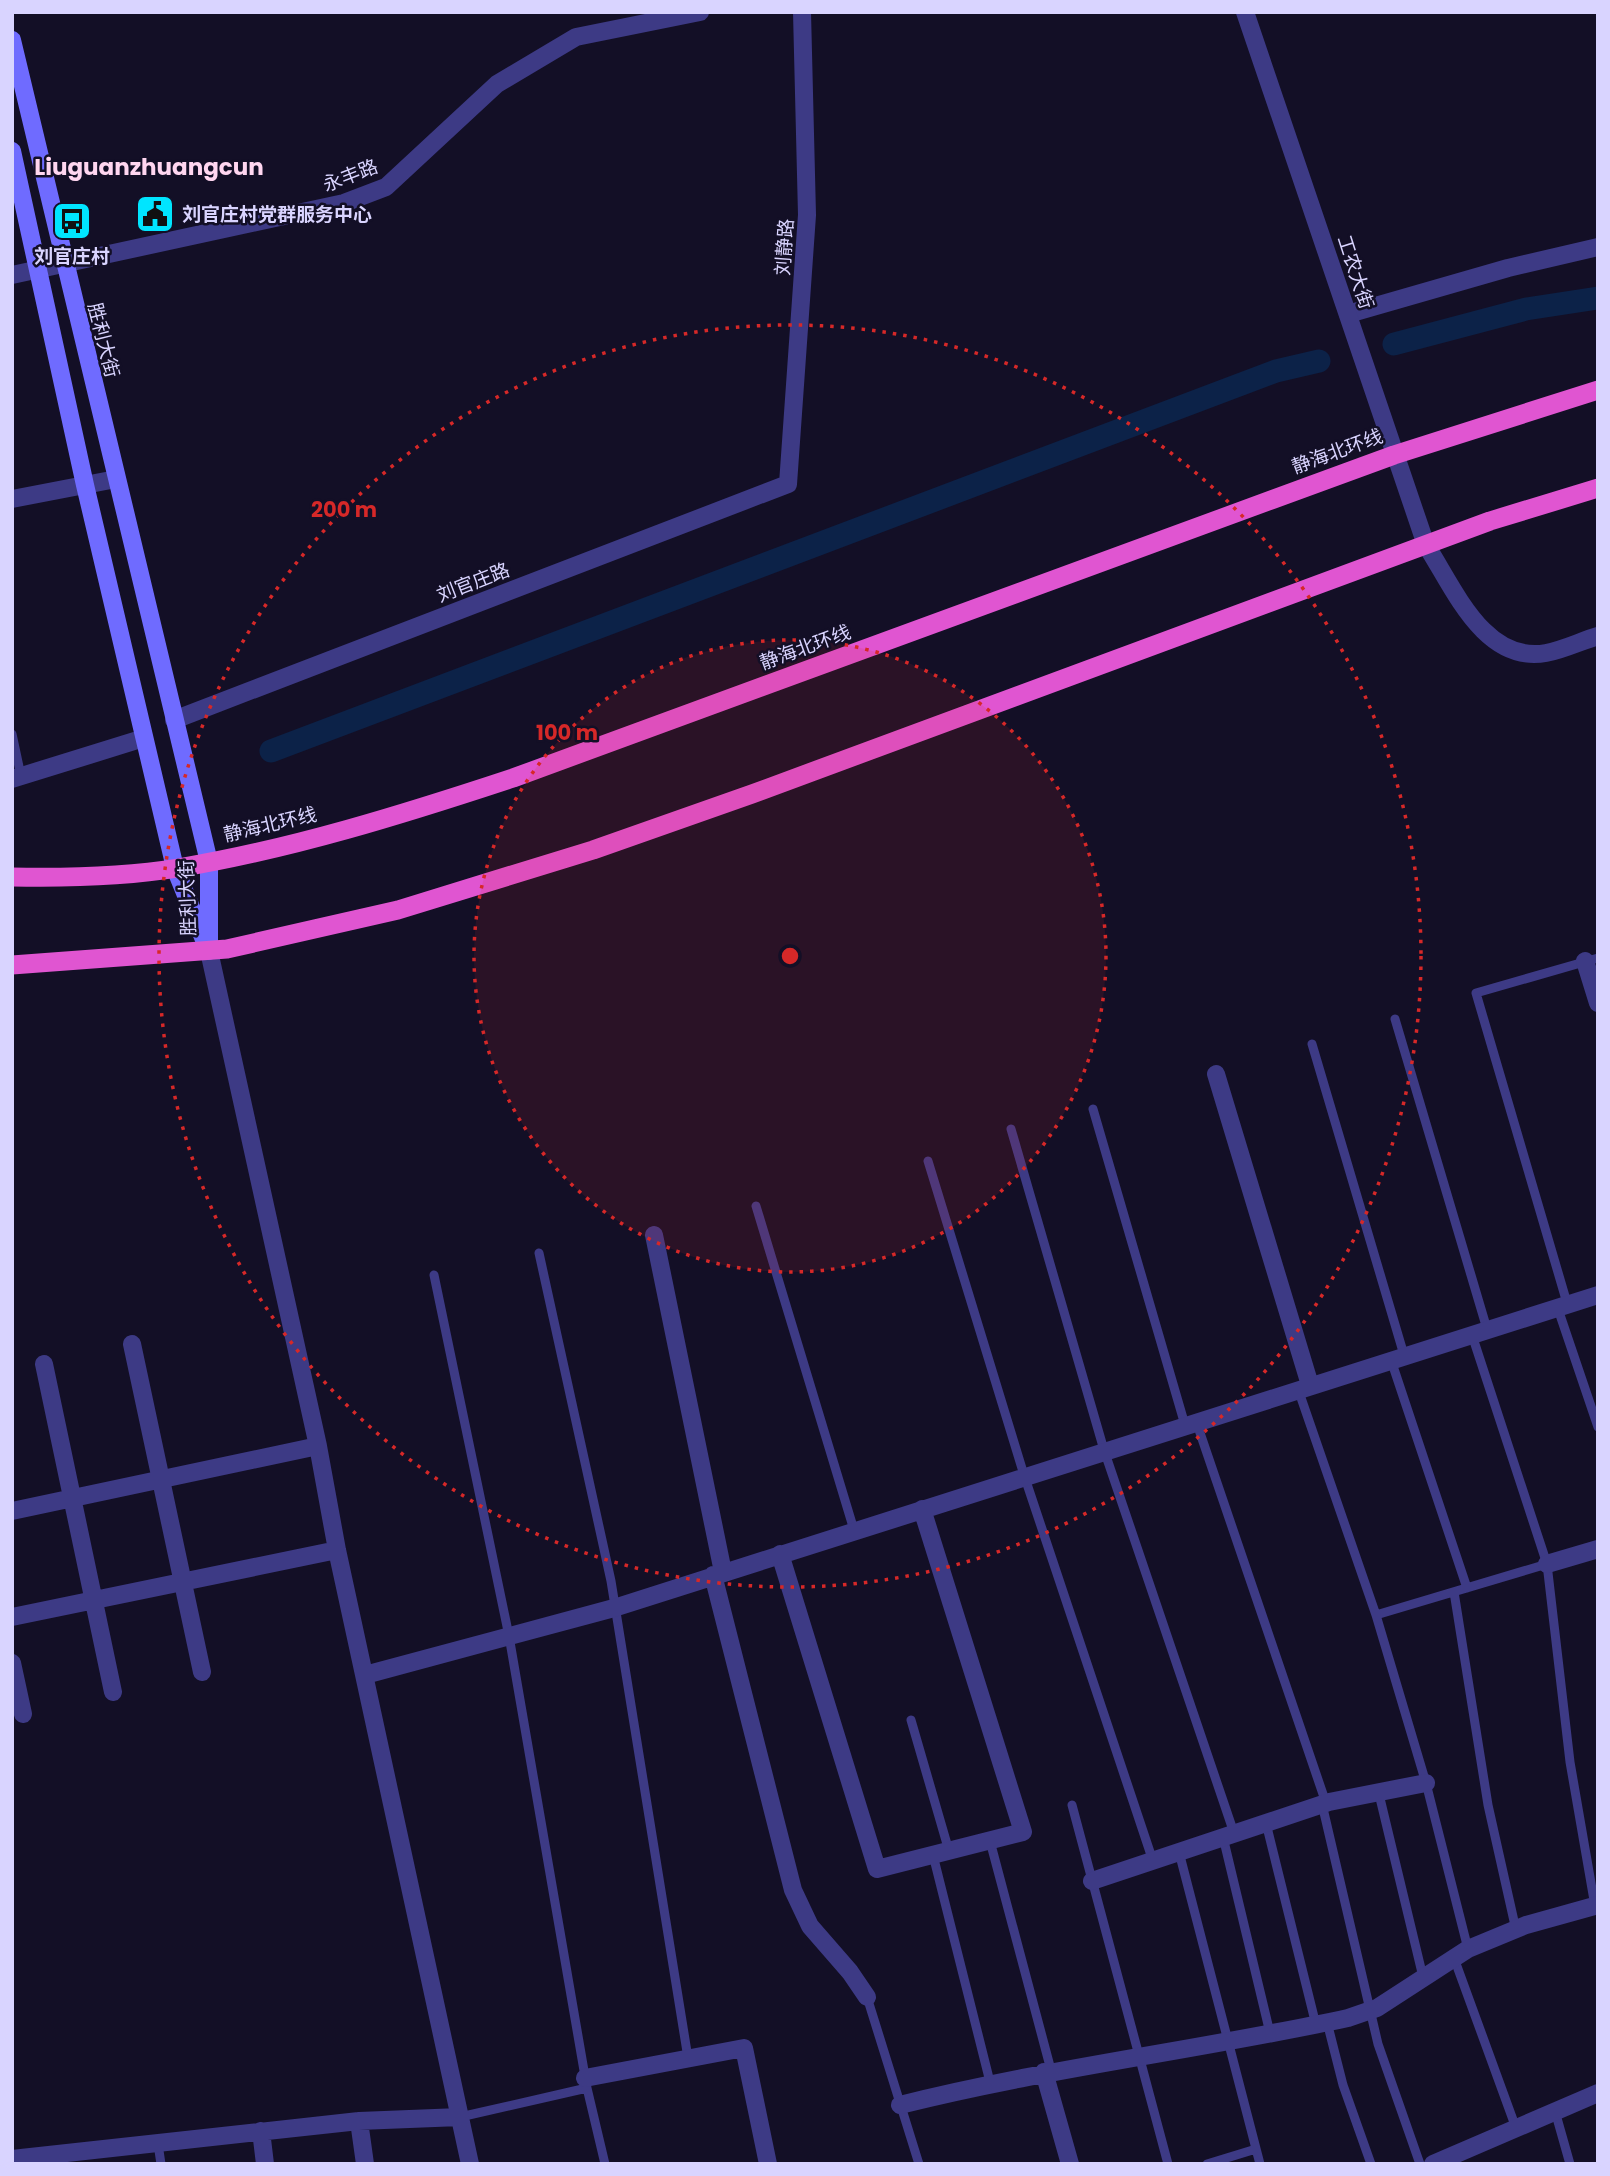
<svg xmlns="http://www.w3.org/2000/svg" width="1610" height="2176" font-family="Poppins,'Noto Sans SC',sans-serif">
  <style>
    .lines { fill: none; stroke-linecap: round; stroke-linejoin: round }
    .canal { stroke: #0c2248; stroke-width: 23 }
    .service { stroke: #3d3a85; stroke-width: 9 }
    .minor { stroke: #3d3a85; stroke-width: 18 }
    .tertiary { stroke: #3d3a85; stroke-width: 18 }
    .secondary { stroke: #6f6bff; stroke-width: 18 }
    .trunk { stroke: #e055d1; stroke-width: 19 }
    .ring { fill: none; stroke: #d62828; stroke-width: 3.5; stroke-dasharray: 3.5 7 }
    .labels { text-anchor: middle; stroke-width: 5; stroke-linejoin: round; paint-order: stroke }
    .street-label { font-size: 19px; fill: #d9d4ff; stroke: #130f26 }
    .poi-label { font-size: 19px; font-weight: bold; fill: #d9d4ff; stroke: #130f26; text-anchor: start }
    .quarter-label { font-size: 23px; font-weight: bold; fill: #ffd6f0; stroke: #130f26 }
    .centre { fill: #d62828; stroke: #130f26; stroke-width: 3.5 }
    .ring-label { font-size: 21px; text-anchor: middle; font-weight: bold; fill: #d62828; stroke: #130f26; stroke-width: 5; stroke-linejoin: round; paint-order: stroke }
  </style>
  <rect width="100%" height="100%" fill="#130f26"/>
  <g class="lines">
    <!-- canal -->
    <path class="canal" d="M1394 344 1526 309 1598 298
      M271 751 1276 371 1319 361"/>
    <!-- service -->
    <path class="service" d="M12 734 21 776
      M1395 1019 1487 1329
      M1312 1044 1404 1355
      M1093 1109 1185 1425
      M1011 1129 1104 1450 1234 1833
      M928 1161 1024 1475 1153 1861
      M756 1206 854 1530
      M539 1253 611 1581 688 2058
      M434 1275 509 1636 587 2088 605 2164
      M1567 1303 1476 993 1598 958
      M1557 1306 1598 1427
      M1472 1335 1547 1564 1570 1762 1595 1906
      M1391 1360 1467 1588
      M1298 1389 1376 1615 1426 1783 1468 1949
      M1196 1421 1326 1803
      M1454 1592 1488 1805 1516 1930
      M1376 1615 1547 1564
      M911 1720 949 1851
      M1379 1794 1423 1977
      M1322 1804 1378 2044 1420 2164
      M1072 1805 1168 2164
      M1266 1823 1316 2025
      M1223 1837 1270 2033
      M990 1841 1051 2070
      M1179 1852 1260 2164
      M933 1855 990 2082
      M1454 1958 1516 2128
      M867 1997 919 2164
      M1327 2022 1343 2085 1371 2164
      M1555 2111 1570 2164
      M460 2117 587 2088
      M158 2144 161 2164
      M1207 2164 1256 2149"/>
    <!-- minor -->
    <path class="minor" d="M12 275 344 203 386 187 497 84 576 37 700 12
      M1348 314 1508 268 1598 247
      M12 499 116 479
      M1426 545C1454 588 1484 664 1546 653 1563 650 1581 641 1598 636
      M174 720 788 484 807 215 802 12
      M12 779 144 738
      M209 951 318 1446 337 1550 470 2164
      M1585 961 1598 1003
      M1216 1074 1310 1385
      M654 1235 723 1572
      M132 1344 202 1672
      M44 1364 113 1692
      M12 1511 318 1446
      M780 1554 877 1869 1023 1832 922 1509
      M1547 1564 1598 1549
      M713 1575 793 1890 810 1926 850 1972 867 1997
      M12 1617 337 1550
      M12 1663 23 1714
      M365 1675 614 1608 1598 1295
      M1092 1881 1329 1802 1426 1783
      M1044 2072 1070 2164
      M585 2078 744 2048 768 2164
      M900 2105C1048 2068 1199 2050 1348 2018L1377 2008 1468 1949 1526 1925 1598 1905
      M359 2121 365 2164
      M261 2131 265 2164
      M12 2159 359 2121 460 2117
      M1433 2164 1598 2093"/>
    <!-- tertiary -->
    <path class="tertiary" d="M1245 12 1426 545"/>
    <!-- secondary -->
    <path class="secondary" d="M12 40 209 862V951
      M12 151 85 485 175 868 205 942"/>
    <!-- trunk -->
    <path class="trunk" d="M12 877C67 878 124 877 178 868 292 849 404 814 513 778L1394 455 1598 390
      M12 965 227 949 398 910 593 850 752 794 1490 521 1598 488"/>
  </g>
  <!-- distance rings -->
  <circle cx="790" cy="956" r="316" fill="#d62828" fill-opacity=".12"/>
  <g class="ring">
    <circle cx="790" cy="956" r="316"/>
    <circle cx="790" cy="956" r="631"/>
  </g>
  <!-- icons -->
  <defs>
    <symbol id="civic-square" viewBox="-11 -11 22 22"><rect x="-9" y="-9" width="18" height="18" rx="4" fill="#00e5ff" stroke="#130f26"/><path d="M-.6-6.5H3V-4.5H.6V-3L4-1V1h2V6H-6V1h2V-1L-.6-3ZM-1.2 2.5V6h2.4V2.5Z" fill="#111"/></symbol>
    <symbol id="bus-square" viewBox="-11 -11 22 22"><rect x="-9" y="-9" width="18" height="18" rx="4" fill="#00e5ff" stroke="#130f26"/><path d="M-5-6H5V4H4V6H2V4H-2V6H-4V4H-5ZM-3.5-4V0h7V-4ZM-3.5 1.2v1.5H-2V1.2ZM2 1.2v1.5H3.5V1.2Z" fill="#111"/></symbol>
  </defs>
  <g fill-rule="evenodd">
    <use href="#civic-square" x="133" y="192" width="44" height="44"/>
    <use href="#bus-square" x="50" y="199" width="44" height="44"/>
  </g>
  <g class="labels">
    <!-- street labels -->
    <g class="street-label">
      <text transform="translate(350 175) rotate(-21)" y="7">永丰路</text>
      <text transform="translate(784 247) rotate(-86)" y="7">刘静路</text>
      <text transform="translate(1356 272) rotate(72)" y="7">工农大街</text>
      <text transform="translate(104 340) rotate(76)" y="7">胜利大街</text>
      <text transform="translate(1337 451) rotate(-20)" y="7">静海北环线</text>
      <text transform="translate(473 582) rotate(-21)" y="7">刘官庄路</text>
      <text transform="translate(805 647) rotate(-20)" y="7">静海北环线</text>
      <text transform="translate(270 824) rotate(-13)" y="7">静海北环线</text>
      <text transform="translate(187 898) rotate(-92)" y="7">胜利大街</text>
    </g>
    <!-- poi labels -->
    <g class="poi-label">
      <text x="182" y="221">刘官庄村党群服务中心</text>
      <text x="72" y="263" text-anchor="middle">刘官庄村</text>
    </g>
    <!-- quarter labels -->
    <g class="quarter-label">
      <text x="149" y="175">Liuguanzhuangcun</text>
    </g>
  </g>
  <circle cx="790" cy="956" r="10" class="centre"/>
  <g class="ring-label">
    <text x="344" y="517">200 m</text>
    <text x="567" y="740">100 m</text>
  </g>
  <!-- border -->
  <rect width="1610" height="2176" fill="none" stroke="#d9d4ff" stroke-width="28"/>
</svg>
